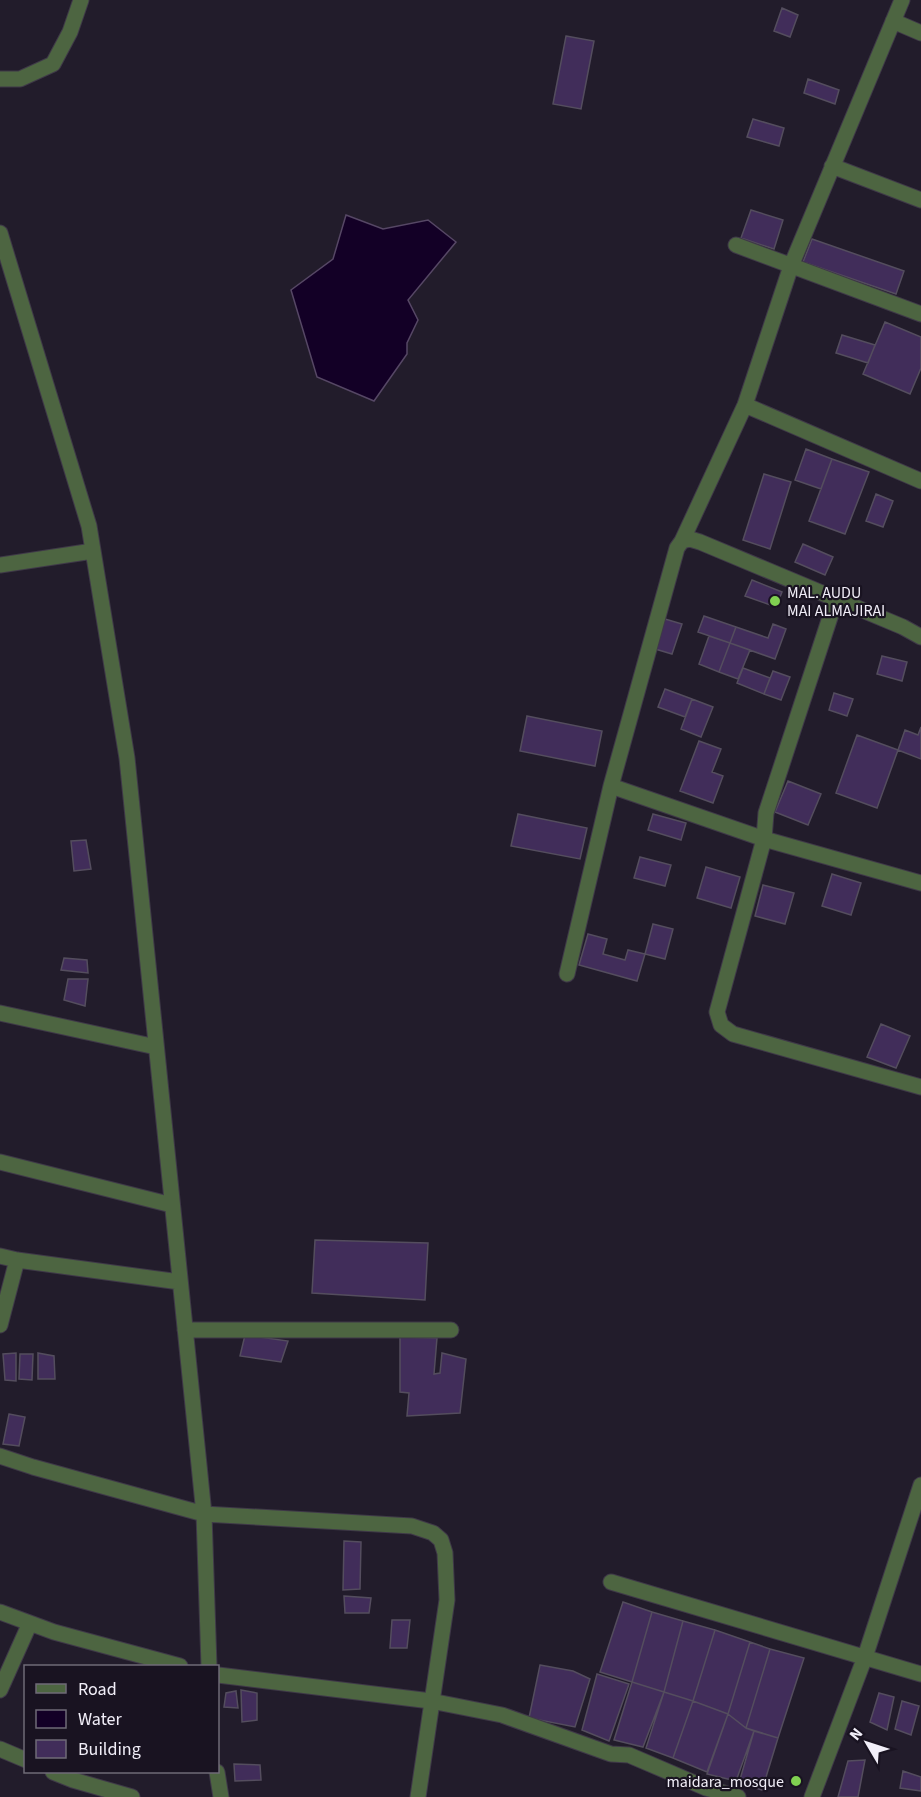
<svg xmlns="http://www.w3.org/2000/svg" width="921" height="1797" font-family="'Source Sans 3',sans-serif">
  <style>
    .water { fill: #130026; stroke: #564765; stroke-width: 1.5 }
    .building { fill: #412d5a; stroke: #544d5e; stroke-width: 1.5 }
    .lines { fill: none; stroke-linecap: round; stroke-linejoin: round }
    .street-casing { stroke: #3f3948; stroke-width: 17 }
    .street { stroke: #4d6541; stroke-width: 15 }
    .poi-dot { fill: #80d051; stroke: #191321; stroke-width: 2 }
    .labels { text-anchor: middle; stroke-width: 4.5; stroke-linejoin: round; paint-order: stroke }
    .poi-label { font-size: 16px; fill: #f1eef8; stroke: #191321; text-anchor: start }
  </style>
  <rect width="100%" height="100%" fill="#221c2b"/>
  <!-- water -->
  <path class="water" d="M346 215 383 229 428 220 456 242 408 300 418 320 407 343V354L374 401 317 377 291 290 333 259Z"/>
  <!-- building -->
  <path class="building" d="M782 8 798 15 790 37 774 31Z
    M566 36 594 41 581 109 553 104Z
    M808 79 839 90 835 104 804 93Z
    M753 119 784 128 779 146 747 137Z
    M751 210 783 220 774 249 741 238Z
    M812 239 904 271 896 294 803 262Z
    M885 322 921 337V368L910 394 863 374Z
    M842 335 875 345 868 363 836 353Z
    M806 449 832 459 821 489 795 480Z
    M832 459 869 472 845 534 809 521Z
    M764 474 791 482 770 549 743 540Z
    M876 494 893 501 883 527 866 521Z
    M803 544 833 557 825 575 795 562Z
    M752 580 782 592 776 607 745 596Z
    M704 616 736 627 730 643 698 632Z
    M665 619 682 624 672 654 655 649Z
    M773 624 786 629 775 659 730 643 736 627 768 638Z
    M709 636 730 643 719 672 699 664Z
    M730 643 750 650 738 679 719 672Z
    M882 656 907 662 902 681 877 674Z
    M743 668 770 678 764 694 737 683Z
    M773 671 790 677 781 700 764 694Z
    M665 689 692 699 685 717 658 707Z
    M834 693 853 699 847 716 829 710Z
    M692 699 713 707 701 737 681 729Z
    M527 716 602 731 595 766 520 751Z
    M921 727V759L898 750 905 730 918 735Z
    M857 735 898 750 877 808 836 793Z
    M699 741 721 749 712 772 723 776 713 803 680 791Z
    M788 781 821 794 808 825 775 812Z
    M518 814 587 828 580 859 511 846Z
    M653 814 686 823 681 840 648 830Z
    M86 840 91 869 74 871 71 841Z
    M640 857 671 865 665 886 634 878Z
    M706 867 740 877 731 908 697 898Z
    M832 874 861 883 851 915 822 906Z
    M763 885 794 893 785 924 755 916Z
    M653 924 673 929 665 959 645 954Z
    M588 934 607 939 603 954 625 960 628 950 645 954 637 981 579 965Z
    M64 958 87 960 88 973 61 970Z
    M68 979H88L85 1006 64 1000Z
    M881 1024 910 1036 896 1068 867 1057Z
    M315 1240 428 1243 425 1300 312 1293Z
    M245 1335 288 1341 281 1362 240 1356Z
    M400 1337 437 1338 434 1374 440 1373 442 1353 466 1359 460 1413 407 1416 409 1393 400 1392Z
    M16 1353V1381L5 1380 3 1354Z
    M38 1353 54 1356 55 1379H38Z
    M20 1354H33L32 1380 19 1379Z
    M9 1414 25 1417 19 1446 3 1444Z
    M344 1541 361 1542 360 1589 343 1590Z
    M344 1596 371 1598 369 1613H345Z
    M623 1602 652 1612 632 1682 600 1672Z
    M652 1612 683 1621 664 1692 632 1682Z
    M392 1620H410L407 1648H390Z
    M683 1621 715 1630 693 1701 664 1692Z
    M715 1630 750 1642 728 1714 693 1701Z
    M750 1642 770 1649 746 1728 728 1714Z
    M770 1649 804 1658 778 1738 746 1728Z
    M540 1665 573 1671 590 1679 575 1727 529 1718Z
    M597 1674 629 1684 609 1741 582 1730Z
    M632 1682 664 1692 643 1747 614 1740Z
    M241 1690 257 1693V1720L242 1722Z
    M236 1691 238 1708 224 1707 226 1693Z
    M664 1692 693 1701 673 1758 646 1748Z
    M879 1693 894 1697 887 1730 870 1722Z
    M693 1701 728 1714 707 1772 673 1758Z
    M902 1701 919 1706 911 1735 895 1729Z
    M728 1714 746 1728 754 1731 736 1781 707 1774Z
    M754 1731 778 1738 762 1790 739 1783Z
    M865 1760 858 1797H838L848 1761Z
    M234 1764 260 1765 261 1780 235 1781Z
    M903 1771 921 1777V1791L900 1788Z"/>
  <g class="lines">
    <defs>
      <path id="street" d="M893 21 921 33
        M0 79H20L53 64 70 32 81 0
        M832 166 921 200
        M0 233 89 526 127 758 204 1514 209 1666
        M736 245 921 314
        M745 405 921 481
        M682 541 690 539 700 542 903 627 921 637
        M0 565 93 551
        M836 599 766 813 764 839 717 1012 721 1025 733 1034 921 1087
        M611 786 764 839 921 883
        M567 974 611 786 677 548 682 541 745 405 791 266 902 0
        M0 1013 156 1047
        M0 1162 172 1205
        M0 1256 17 1260 180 1282
        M0 1325 17 1260
        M185 1330H451
        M0 1456 33 1467 204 1514 412 1526 433 1533 441 1540 445 1553 447 1600 418 1797
        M611 1582 921 1674
        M0 1612 54 1632 180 1666
        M218 1675 431 1701 502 1715 611 1754 629 1755 706 1788 738 1797
        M0 1690 30 1623
        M0 1749 26 1760
        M53 1772 73 1780 132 1797
        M217 1772 221 1797
        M812 1797 865 1657 921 1485"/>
    </defs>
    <!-- street casing -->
    <use href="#street" class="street-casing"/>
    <!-- street -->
    <use href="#street" class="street"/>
  </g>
  <!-- markers -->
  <g class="poi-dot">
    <circle cx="775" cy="601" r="6"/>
    <circle cx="796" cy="1781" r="6"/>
  </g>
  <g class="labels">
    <!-- poi labels -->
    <g class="poi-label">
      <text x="787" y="598">MAL. AUDU<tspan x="787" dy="18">MAI ALMAJIRAI</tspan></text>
      <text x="784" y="1787" text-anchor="end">maidara_mosque</text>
    </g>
  </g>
  <!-- legend -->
  <rect x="24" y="1665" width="195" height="108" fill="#191321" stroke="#6f6b77" stroke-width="1.5"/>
  <rect x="36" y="1684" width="30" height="9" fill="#4d6541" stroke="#6f6b77" stroke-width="1.5"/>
  <text x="78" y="1695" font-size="18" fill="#f1eef8">Road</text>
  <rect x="36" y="1710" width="30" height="18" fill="#130026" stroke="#6f6b77" stroke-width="1.5"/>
  <text x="78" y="1725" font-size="18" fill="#f1eef8">Water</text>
  <rect x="36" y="1740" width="30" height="18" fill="#412d5a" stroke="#6f6b77" stroke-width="1.5"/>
  <text x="78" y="1755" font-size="18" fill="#f1eef8">Building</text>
  <!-- north arrow -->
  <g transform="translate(867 1743) rotate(309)" stroke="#191321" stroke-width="4.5" paint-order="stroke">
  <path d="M0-4.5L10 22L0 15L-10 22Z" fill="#f1eef8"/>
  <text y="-9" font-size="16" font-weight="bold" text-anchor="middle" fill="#f1eef8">N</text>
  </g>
</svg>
